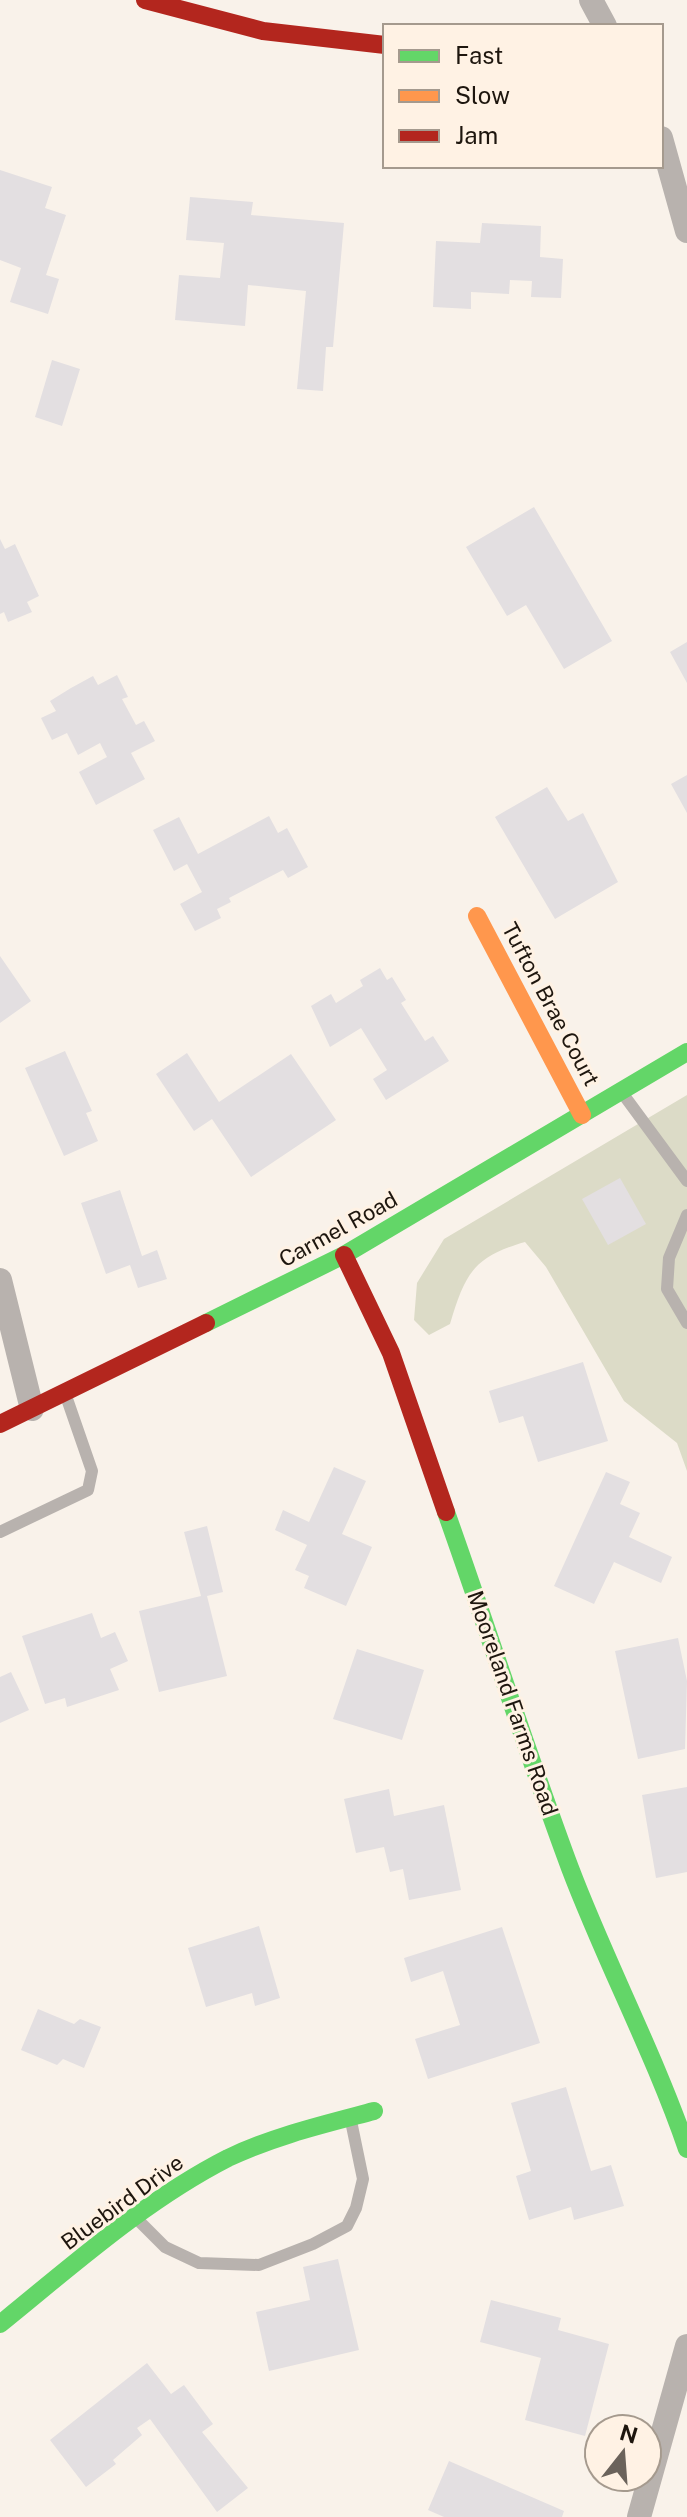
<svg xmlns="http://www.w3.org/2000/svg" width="687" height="2517" font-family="'Public Sans',sans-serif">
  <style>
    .green { fill: #dcdbc7 }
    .building { fill: #e3dfe1 }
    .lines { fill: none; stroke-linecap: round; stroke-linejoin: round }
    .lane { stroke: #b8b2ae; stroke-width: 12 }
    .street { stroke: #b8b2ae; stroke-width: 24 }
    .fast { stroke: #63d668; stroke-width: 18 }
    .slow { stroke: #ff974d; stroke-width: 18 }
    .jam { stroke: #b3261e; stroke-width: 18 }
    .labels { text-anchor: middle; stroke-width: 6; stroke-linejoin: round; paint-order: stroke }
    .street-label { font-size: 22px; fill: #1e160e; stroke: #fff2e4 }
  </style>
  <rect width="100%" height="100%" fill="#f9f2ea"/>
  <!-- green -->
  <path class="green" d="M687 1095V1471L677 1443 624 1401 546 1267 525 1242C473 1257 465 1274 450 1324L429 1335 414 1320 417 1283 444 1239Z"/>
  <!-- building -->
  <path class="building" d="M0 170 52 187 45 208 66 215 46 275 59 279 48 314 10 302 21 268 0 260Z
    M190 197 253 202 251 215 344 223 333 347H326L323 391 297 389 306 291 248 285 245 326 175 320 179 275 220 278 224 243 186 240Z
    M482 223 541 226 540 257 563 259 561 298 531 297 532 281 510 280 509 294 471 292V309L433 307 436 241 480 243Z
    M52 360 80 369 62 426 35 417Z
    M534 507 612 641 564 669 526 605 507 616 466 547Z
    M0 539 5 549 15 544 39 596 27 602 32 612 8 622 4 612 0 614Z
    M687 642V683L670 652Z
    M117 675 128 697 122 699 136 725 144 721 155 741 131 753 145 779 96 805 79 772 107 757 100 743 78 755 67 733 52 740 41 718 56 711 50 701 71 688 93 676 98 685Z
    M687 775V813L671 784Z
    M547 787 568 821 583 813 618 882 555 919 495 817Z
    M269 816 278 833 287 828 308 867 288 878 283 870 229 898 231 902 217 909 221 918 195 931 180 904 202 892 187 864 174 871 153 830 179 817 198 854Z
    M0 956 31 1001 0 1023Z
    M380 968 387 980 392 977 406 1000 401 1003 425 1041 433 1036 449 1061 386 1100 373 1079 387 1070 361 1028 330 1047 311 1006 331 994 336 1003 363 986 360 980Z
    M65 1051 92 1111 86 1113 98 1141 64 1156 25 1068Z
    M187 1053 219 1102 291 1054 336 1120 251 1177 212 1119 194 1131 156 1074Z
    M620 1178 646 1224 608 1245 582 1199Z
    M120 1190 142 1256 157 1250 167 1279 138 1288 130 1265 106 1274 81 1203Z
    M583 1362 608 1441 538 1462 523 1416 499 1423 489 1391Z
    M334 1467 366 1481 342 1534 372 1547 346 1606 304 1588 309 1576 295 1570 307 1545 275 1530 283 1510 309 1522Z
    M606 1472 630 1482 620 1504 640 1513 629 1537 672 1557 661 1583 614 1562 594 1604 554 1586Z
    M207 1526 223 1592 207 1596 227 1676 159 1692 139 1611 201 1596 184 1532Z
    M92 1613 101 1638 115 1632 128 1661 110 1669 119 1690 67 1707 65 1698 45 1704 22 1636Z
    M678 1638 687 1681 685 1749 638 1759 615 1651Z
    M357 1649 424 1670 402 1740 333 1719Z
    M11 1672 29 1710 0 1723V1677Z
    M687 1787V1872L656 1878 642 1795Z
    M389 1789 394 1816 444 1805 461 1890 409 1900 403 1869 390 1872 384 1847 356 1853 344 1799Z
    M259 1926 280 1998 255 2006 252 1993 206 2007 188 1948Z
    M502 1927 540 2043 428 2079 415 2039 460 2025 443 1971 411 1982 404 1958Z
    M38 2009 74 2024 80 2019 101 2027 84 2068 63 2059 57 2065 21 2050Z
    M566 2087 591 2171 611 2165 624 2206 574 2220 571 2207 529 2220 516 2176 531 2171 511 2103Z
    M338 2259 359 2350 269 2371 256 2312 310 2300 303 2267Z
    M491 2300 561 2318 558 2330 609 2344 585 2436 525 2420 541 2358 480 2342Z
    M147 2363 171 2394 184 2385 213 2424 202 2432 248 2488 217 2512 150 2419 137 2428 142 2435 113 2460 116 2464 86 2487 50 2440Z
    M449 2461 564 2511 562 2517H444L428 2510Z"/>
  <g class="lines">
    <!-- lane -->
    <path class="lane" d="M623 1094 687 1181
      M687 1215 669 1258 667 1289 687 1323
      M0 1532 88 1490 92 1471 66 1396
      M138 2220 165 2247 199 2263 259 2265 313 2244 347 2226 356 2208 363 2179 351 2121"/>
    <!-- street -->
    <path class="street" d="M591 0 605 26
      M661 138 687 231
      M0 1280 32 1409
      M639 2517 687 2346"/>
    <!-- fast -->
    <path class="fast" d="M206 1323 344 1255 687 1052
      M446 1512C488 1630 526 1750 570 1868 606 1963 654 2053 687 2149
      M0 2324C73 2265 144 2201 228 2158 274 2136 325 2124 374 2111"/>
    <!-- slow -->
    <path class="slow" d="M477 916 582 1115"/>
    <!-- jam -->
    <path class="jam" d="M145 0 263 31 385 45
      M344 1255 391 1353 446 1512
      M0 1424 206 1323"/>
  </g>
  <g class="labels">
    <!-- street labels -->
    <g class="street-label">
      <text transform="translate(551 1004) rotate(62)" y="8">Tufton Brae Court</text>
      <text transform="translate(338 1229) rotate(-29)" y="8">Carmel Road</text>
      <text transform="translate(513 1703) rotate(71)" y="8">Mooreland Farms Road</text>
      <text transform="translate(122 2202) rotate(-36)" y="8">Bluebird Drive</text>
    </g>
  </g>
  <!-- legend -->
  <rect x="383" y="24" width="280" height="144" fill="#fff2e4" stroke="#a59a8e" stroke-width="2"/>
  <rect x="399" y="50" width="40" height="12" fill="#63d668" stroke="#a59a8e" stroke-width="2"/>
  <text x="455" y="64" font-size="24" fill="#1e160e">Fast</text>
  <rect x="399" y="90" width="40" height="12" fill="#ff974d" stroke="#a59a8e" stroke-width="2"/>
  <text x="455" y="104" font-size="24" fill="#1e160e">Slow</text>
  <rect x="399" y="130" width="40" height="12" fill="#b3261e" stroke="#a59a8e" stroke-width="2"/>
  <text x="455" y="144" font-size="24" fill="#1e160e">Jam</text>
  <!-- north arrow -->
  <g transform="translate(623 2453) rotate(17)"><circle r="38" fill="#fff2e4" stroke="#a59a8e" stroke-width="2"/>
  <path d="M0-6L14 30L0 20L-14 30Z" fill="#6b635b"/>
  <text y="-12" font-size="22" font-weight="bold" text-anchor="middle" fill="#1e160e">N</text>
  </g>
</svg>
